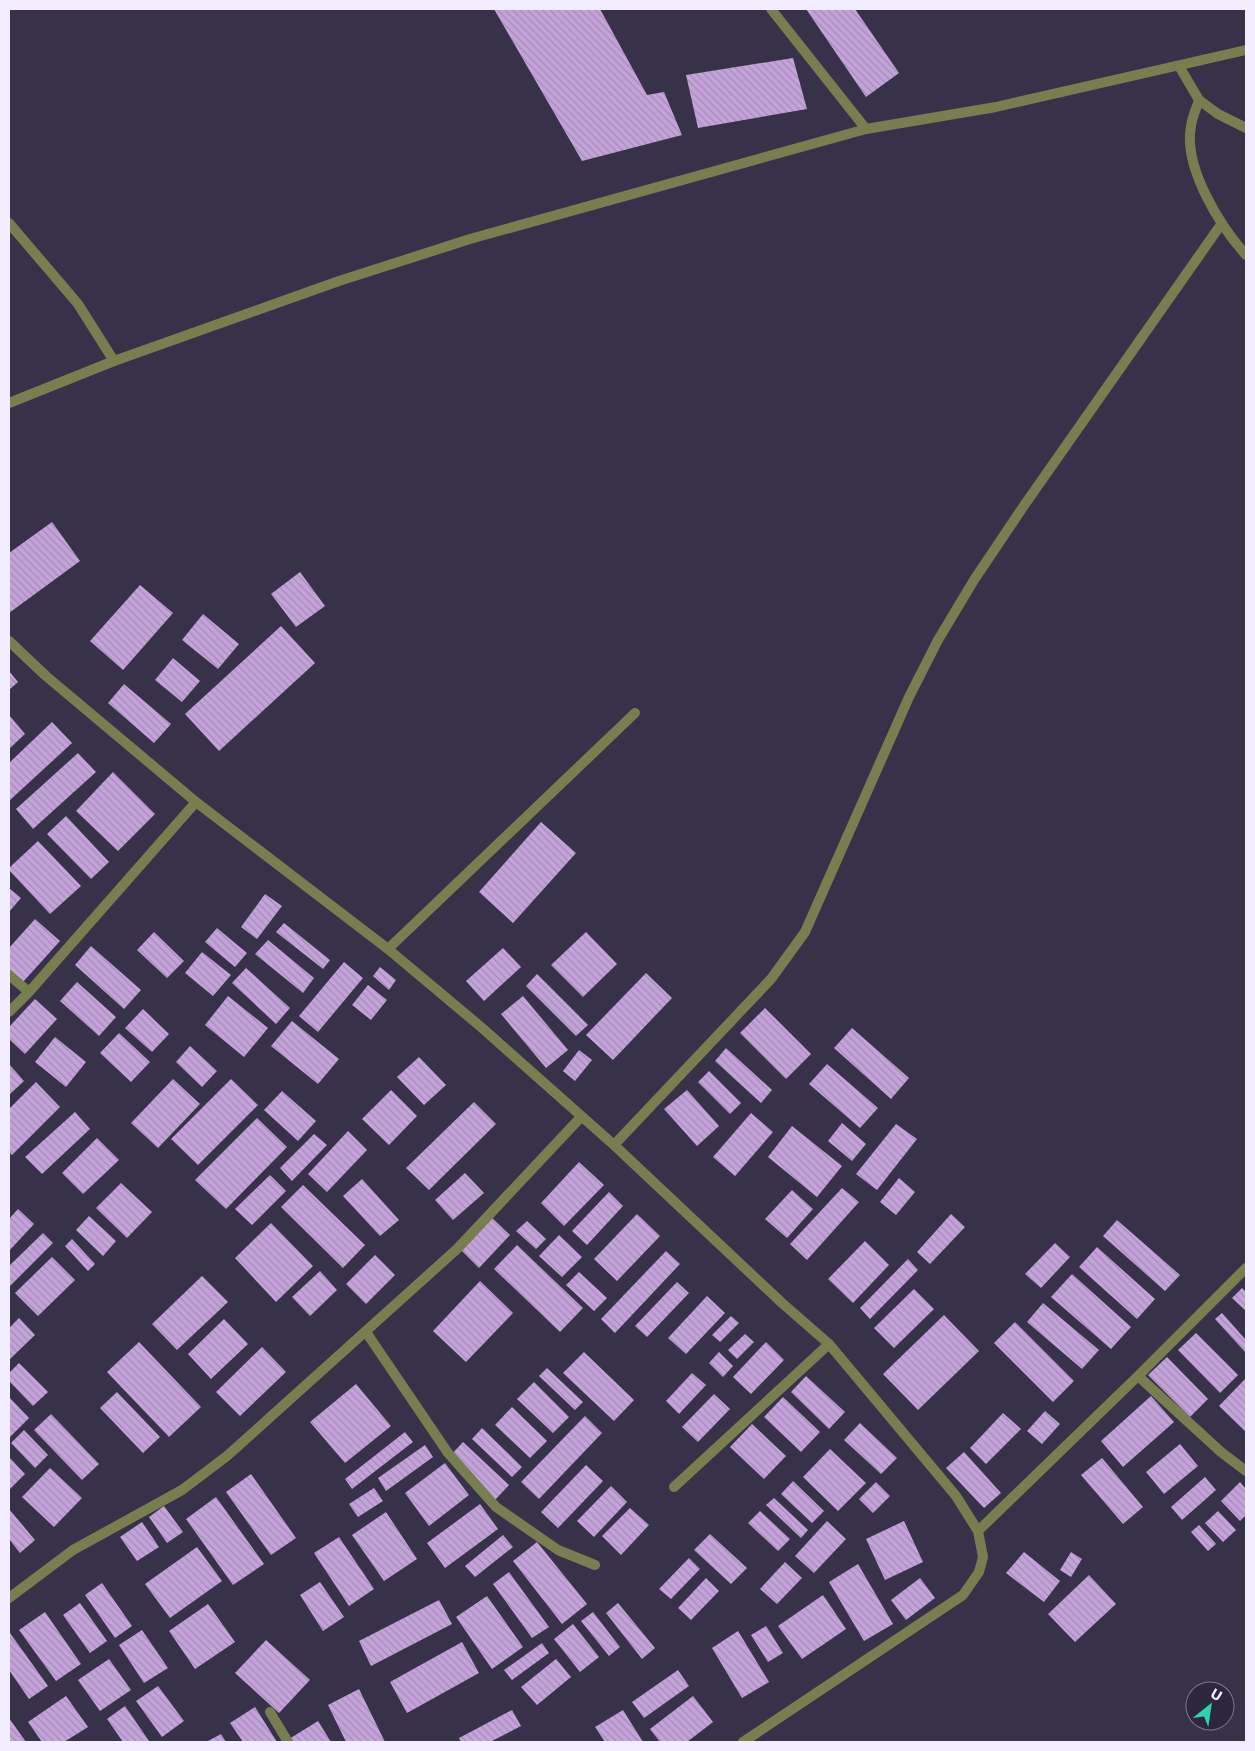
<svg xmlns="http://www.w3.org/2000/svg" width="1255" height="1751" font-family="Commissioner,sans-serif">
  <style>
    .building { fill: url(#building-back-hatch) }
    .lines { fill: none; stroke-linecap: round; stroke-linejoin: round }
    .lane { stroke: #787e50; stroke-width: 10 }
    .street { stroke: #787e50; stroke-width: 10 }
  </style>
  <defs>
    <pattern id="building-back-hatch" width="6" height="6" patternUnits="userSpaceOnUse" patternTransform="scale(1.25)"><rect width="6" height="6" fill="#c4a3db"/><path d="M-1 5l2 2M0 0l6 6M5-1l2 2" fill="none" stroke="#a58cb7"/></pattern>
  </defs>
  <rect width="100%" height="100%" fill="#373149"/>
  <!-- building -->
  <path class="building" d="M494 9H600L647 95 664 92 682 135 582 161Z
    M806 9H855L899 73 866 97Z
    M793 58 807 109 698 128 686 75Z
    M52 522 80 561 9 613V553Z
    M300 572 325 606 296 627 271 594Z
    M140 585 173 613 123 670 90 641Z
    M203 614 239 644 218 669 182 640Z
    M281 626 315 663 219 751 185 714Z
    M173 658 200 681 182 702 155 680Z
    M9 671 18 682 9 690Z
    M124 684 171 724 154 743 108 703Z
    M9 715 25 734 9 749Z
    M52 722 72 743 9 801V763Z
    M78 753 96 772 33 829 16 809Z
    M113 772 155 814 118 851 76 811Z
    M66 816 109 862 91 879 47 834Z
    M541 822 576 853 513 923 479 892Z
    M38 841 81 886 50 914 9 870V868Z
    M9 888 21 898 9 912Z
    M265 894 282 906 257 939 241 927Z
    M35 919 60 941 23 982 9 969V948Z
    M284 923 330 960 323 969 276 932Z
    M217 928 247 953 235 967 205 942Z
    M154 932 184 961 167 978 137 950Z
    M586 932 617 964 583 997 551 965Z
    M268 940 314 978 303 993 255 954Z
    M91 946 141 990 124 1009 75 965Z
    M503 948 521 967 484 1001 466 981Z
    M202 952 231 975 213 996 185 973Z
    M344 962 363 978 318 1032 299 1016Z
    M380 967 396 980 389 990 373 976Z
    M246 968 290 1008 276 1024 232 983Z
    M646 973 672 998 613 1060 586 1035Z
    M537 974 588 1025 576 1036 526 986Z
    M77 982 116 1017 99 1036 60 1001Z
    M368 985 387 1000 371 1020 352 1005Z
    M228 996 268 1028 244 1057 205 1025Z
    M523 996 568 1050 546 1068 501 1014Z
    M35 999 57 1019 25 1054 9 1039V1027Z
    M765 1008 811 1054 786 1079 740 1033Z
    M143 1009 169 1034 152 1052 125 1028Z
    M292 1021 339 1059 318 1084 271 1046Z
    M852 1028 909 1078 891 1099 834 1048Z
    M119 1033 150 1062 131 1082 100 1053Z
    M55 1037 86 1062 66 1087 35 1062Z
    M190 1046 217 1071 202 1087 176 1062Z
    M726 1048 772 1090 761 1103 715 1061Z
    M579 1050 592 1060 575 1081 563 1071Z
    M419 1057 446 1085 424 1105 397 1077Z
    M9 1064 24 1081 9 1095Z
    M827 1064 878 1108 860 1128 809 1084Z
    M709 1071 741 1103 730 1114 698 1082Z
    M173 1079 200 1104 158 1148 131 1123Z
    M231 1079 258 1105 198 1165 171 1139Z
    M36 1082 60 1107 12 1155 9 1152V1109Z
    M391 1090 417 1116 389 1145 362 1119Z
    M687 1090 719 1126 697 1146 664 1109Z
    M282 1091 316 1121 298 1141 264 1110Z
    M474 1102 496 1124 429 1190 406 1168Z
    M75 1112 90 1129 42 1174 25 1157Z
    M751 1113 773 1132 735 1176 713 1157Z
    M257 1118 287 1147 226 1209 195 1180Z
    M842 1123 866 1144 852 1161 828 1141Z
    M896 1124 917 1139 877 1190 856 1174Z
    M792 1126 842 1166 817 1197 768 1157Z
    M348 1131 367 1150 327 1192 308 1174Z
    M314 1134 327 1145 292 1181 280 1168Z
    M97 1138 119 1160 83 1194 62 1173Z
    M579 1162 604 1185 564 1226 541 1203Z
    M465 1173 484 1193 453 1220 435 1200Z
    M270 1175 286 1191 252 1225 235 1209Z
    M899 1178 915 1192 896 1215 880 1202Z
    M362 1179 399 1220 380 1236 343 1196Z
    M121 1183 152 1212 127 1238 96 1208Z
    M303 1185 365 1245 343 1268 281 1207Z
    M842 1188 859 1202 807 1260 790 1244Z
    M792 1190 813 1209 787 1238 765 1219Z
    M609 1192 623 1206 587 1245 572 1231Z
    M18 1209 34 1224 9 1251V1219Z
    M488 1214 510 1235 479 1268 457 1246Z
    M637 1214 660 1236 617 1281 594 1259Z
    M951 1214 965 1227 930 1264 917 1252Z
    M89 1216 116 1241 103 1256 76 1230Z
    M1117 1220 1180 1275 1165 1291 1103 1236Z
    M527 1221 546 1239 536 1249 516 1231Z
    M271 1223 313 1266 276 1302 235 1258Z
    M43 1233 53 1243 9 1287V1266Z
    M559 1235 582 1257 562 1277 539 1256Z
    M72 1239 95 1264 88 1271 65 1246Z
    M865 1241 889 1265 853 1303 828 1279Z
    M1055 1243 1070 1257 1041 1288 1025 1274Z
    M517 1245 583 1308 560 1332 494 1269Z
    M1097 1247 1155 1299 1137 1319 1079 1267Z
    M666 1251 680 1264 615 1333 601 1319Z
    M375 1255 395 1275 366 1304 346 1284Z
    M52 1257 75 1280 38 1316 15 1293Z
    M908 1259 918 1270 870 1319 860 1308Z
    M320 1271 337 1290 310 1316 292 1297Z
    M579 1272 607 1298 594 1311 566 1285Z
    M1072 1274 1131 1327 1111 1349 1051 1297Z
    M202 1276 228 1302 177 1350 152 1324Z
    M480 1281 513 1313 466 1362 433 1331Z
    M677 1282 689 1293 647 1337 635 1326Z
    M1242 1288 1246 1292V1311L1232 1298Z
    M914 1289 934 1309 894 1348 874 1328Z
    M707 1296 725 1313 686 1354 668 1338Z
    M1043 1303 1099 1350 1082 1369 1027 1322Z
    M1222 1313 1246 1340V1353L1215 1319Z
    M944 1315 979 1351 918 1410 883 1374Z
    M731 1316 739 1323 720 1342 712 1335Z
    M19 1318 35 1335 9 1360V1328Z
    M224 1319 248 1344 211 1379 188 1354Z
    M1015 1322 1074 1381 1053 1402 994 1343Z
    M1196 1333 1238 1375 1220 1393 1178 1350Z
    M745 1334 754 1342 737 1359 728 1350Z
    M139 1342 201 1407 169 1437 107 1372Z
    M766 1342 784 1360 751 1394 733 1377Z
    M262 1347 286 1372 240 1416 216 1392Z
    M584 1352 634 1400 614 1421 563 1373Z
    M719 1352 733 1366 723 1377 709 1363Z
    M1167 1357 1208 1399 1190 1417 1148 1375Z
    M19 1363 48 1392 33 1406 9 1381V1373Z
    M547 1368 583 1402 575 1410 539 1376Z
    M692 1373 706 1385 679 1414 666 1401Z
    M806 1376 845 1412 829 1429 791 1392Z
    M1246 1378V1432L1219 1406Z
    M534 1382 569 1417 553 1433 517 1399Z
    M356 1384 391 1426 345 1463 310 1422Z
    M117 1392 160 1437 143 1453 100 1408Z
    M714 1394 730 1409 698 1442 682 1427Z
    M1151 1396 1174 1422 1123 1467 1101 1441Z
    M9 1397 29 1418 9 1438Z
    M783 1397 820 1432 801 1452 764 1417Z
    M512 1407 547 1441 530 1458 495 1425Z
    M1045 1411 1060 1424 1042 1444 1027 1431Z
    M1003 1413 1021 1429 986 1464 970 1448Z
    M51 1414 99 1464 82 1480 34 1430Z
    M585 1416 602 1433 539 1499 521 1482Z
    M860 1423 897 1458 881 1474 844 1440Z
    M752 1424 786 1456 764 1479 730 1447Z
    M482 1428 522 1467 512 1477 472 1439Z
    M24 1430 48 1455 35 1468 11 1443Z
    M405 1432 413 1442 352 1489 345 1479Z
    M463 1442 509 1485 495 1500 450 1456Z
    M1180 1444 1198 1466 1164 1494 1146 1472Z
    M425 1445 433 1457 386 1491 378 1478Z
    M830 1449 866 1483 838 1511 803 1477Z
    M964 1452 1001 1493 984 1508 946 1468Z
    M9 1457 25 1474 9 1490Z
    M1102 1458 1143 1507 1123 1524 1081 1475Z
    M445 1463 469 1495 429 1526 405 1493Z
    M586 1465 603 1481 558 1528 541 1512Z
    M50 1468 82 1498 54 1527 22 1497Z
    M251 1474 296 1538 271 1555 226 1492Z
    M1205 1477 1216 1490 1182 1520 1171 1507Z
    M793 1481 824 1511 812 1523 781 1494Z
    M876 1482 890 1496 873 1513 859 1499Z
    M1240 1482 1246 1489V1515L1240 1521 1221 1501Z
    M611 1486 627 1502 594 1537 577 1521Z
    M374 1488 383 1501 358 1517 349 1504Z
    M216 1497 264 1564 233 1585 186 1519Z
    M774 1498 808 1530 801 1538 766 1505Z
    M480 1504 498 1529 445 1568 427 1543Z
    M164 1506 183 1532 167 1543 149 1517Z
    M630 1508 649 1525 621 1555 602 1536Z
    M9 1509 35 1540 20 1553 9 1539Z
    M760 1511 790 1539 778 1551 748 1523Z
    M1218 1511 1236 1530 1223 1542 1205 1523Z
    M386 1512 417 1559 384 1581 352 1535Z
    M827 1521 846 1539 814 1573 795 1556Z
    M904 1521 923 1562 885 1580 866 1539Z
    M142 1522 159 1547 137 1561 120 1537Z
    M1199 1525 1216 1544 1208 1551 1191 1532Z
    M710 1534 747 1568 731 1584 694 1550Z
    M503 1535 513 1547 475 1577 465 1566Z
    M339 1537 374 1589 349 1606 314 1553Z
    M537 1542 587 1604 562 1624 513 1561Z
    M197 1547 222 1581 170 1618 145 1584Z
    M1024 1552 1060 1581 1044 1602 1006 1573Z
    M1071 1552 1082 1559 1071 1577 1060 1570Z
    M689 1558 700 1569 671 1599 659 1589Z
    M785 1562 802 1578 777 1604 760 1589Z
    M858 1564 893 1624 864 1641 829 1582Z
    M509 1572 549 1627 532 1638 493 1584Z
    M1089 1575 1116 1604 1075 1642 1048 1614Z
    M706 1578 719 1591 691 1620 678 1608Z
    M920 1578 935 1598 906 1620 891 1600Z
    M320 1582 344 1617 323 1631 300 1595Z
    M102 1583 132 1626 115 1638 85 1595Z
    M823 1595 846 1629 802 1659 778 1626Z
    M487 1596 523 1647 492 1669 456 1617Z
    M439 1600 452 1624 371 1666 359 1641Z
    M80 1603 107 1641 90 1653 63 1615Z
    M618 1603 655 1648 642 1659 606 1613Z
    M208 1604 235 1642 195 1669 169 1631Z
    M45 1612 81 1664 56 1681 19 1630Z
    M593 1612 620 1647 609 1656 581 1621Z
    M573 1624 599 1657 580 1672 554 1639Z
    M766 1626 783 1653 768 1662 751 1635Z
    M142 1630 168 1668 144 1683 119 1645Z
    M738 1631 769 1682 742 1698 712 1648Z
    M10 1633 48 1686 29 1699 9 1670V1634Z
    M266 1640 310 1680 279 1713 235 1673Z
    M462 1642 479 1673 407 1713 390 1682Z
    M542 1643 549 1653 512 1680 504 1670Z
    M109 1659 131 1690 100 1711 78 1680Z
    M556 1659 571 1677 537 1705 521 1687Z
    M678 1670 689 1686 644 1718 632 1702Z
    M158 1686 184 1721 162 1737 136 1701Z
    M359 1689 385 1742H346L328 1705Z
    M66 1696 88 1727 64 1742H42L28 1722Z
    M693 1696 713 1722 687 1742H660L650 1729Z
    M125 1706 149 1741 147 1742H123L107 1719Z
    M255 1707 277 1742H243L230 1723Z
    M512 1710 521 1726 490 1742H461L459 1738Z
    M623 1710 643 1742H605L595 1727Z
    M9 1718 26 1742H9Z
    M318 1721 331 1742H291L289 1739Z
    M221 1734 226 1742H206Z"/>
  <g class="lines">
    <!-- lane -->
    <path class="lane" d="M771 9 866 129
      M9 223 78 304 114 361"/>
    <!-- street -->
    <path class="street" d="M1179 66 1199 100C1196 109 1192 118 1191 126 1183 167 1220 226 1246 255
      M1199 100 1218 114 1246 128
      M9 403 114 361 339 281 470 239 866 129 996 107 1246 50
      M9 641 46 676 196 802 388 949 481 1027 614 1145 782 1303 829 1344 956 1496 978 1531 983 1557 979 1572 963 1595 743 1742
      M388 949 635 713
      M9 975 29 992
      M9 1012 29 992 196 802
      M614 1145 771 979 805 932 909 697 938 640 974 580 1023 507 1222 223
      M366 1332 448 1453 496 1507 558 1550 595 1565
      M1138 1376 1221 1452 1246 1471
      M674 1487 829 1344
      M978 1531 1138 1376 1246 1268
      M9 1598 73 1550 182 1490 227 1456 457 1249 581 1117
      M270 1712 288 1742"/>
  </g>
  <!-- border -->
  <rect width="1255" height="1751" fill="none" stroke="#f2eeff" stroke-width="20"/>
  <!-- north arrow -->
  <g transform="translate(1210 1706) rotate(30)"><circle r="24" fill="#2d273e" stroke="#7c778b"/>
  <path d="M0-4L9 19L0 12L-9 19Z" fill="#2fd4aa"/>
  <text y="-8" font-size="14" font-weight="bold" text-anchor="middle" fill="#f2eeff">U</text>
  </g>
</svg>
